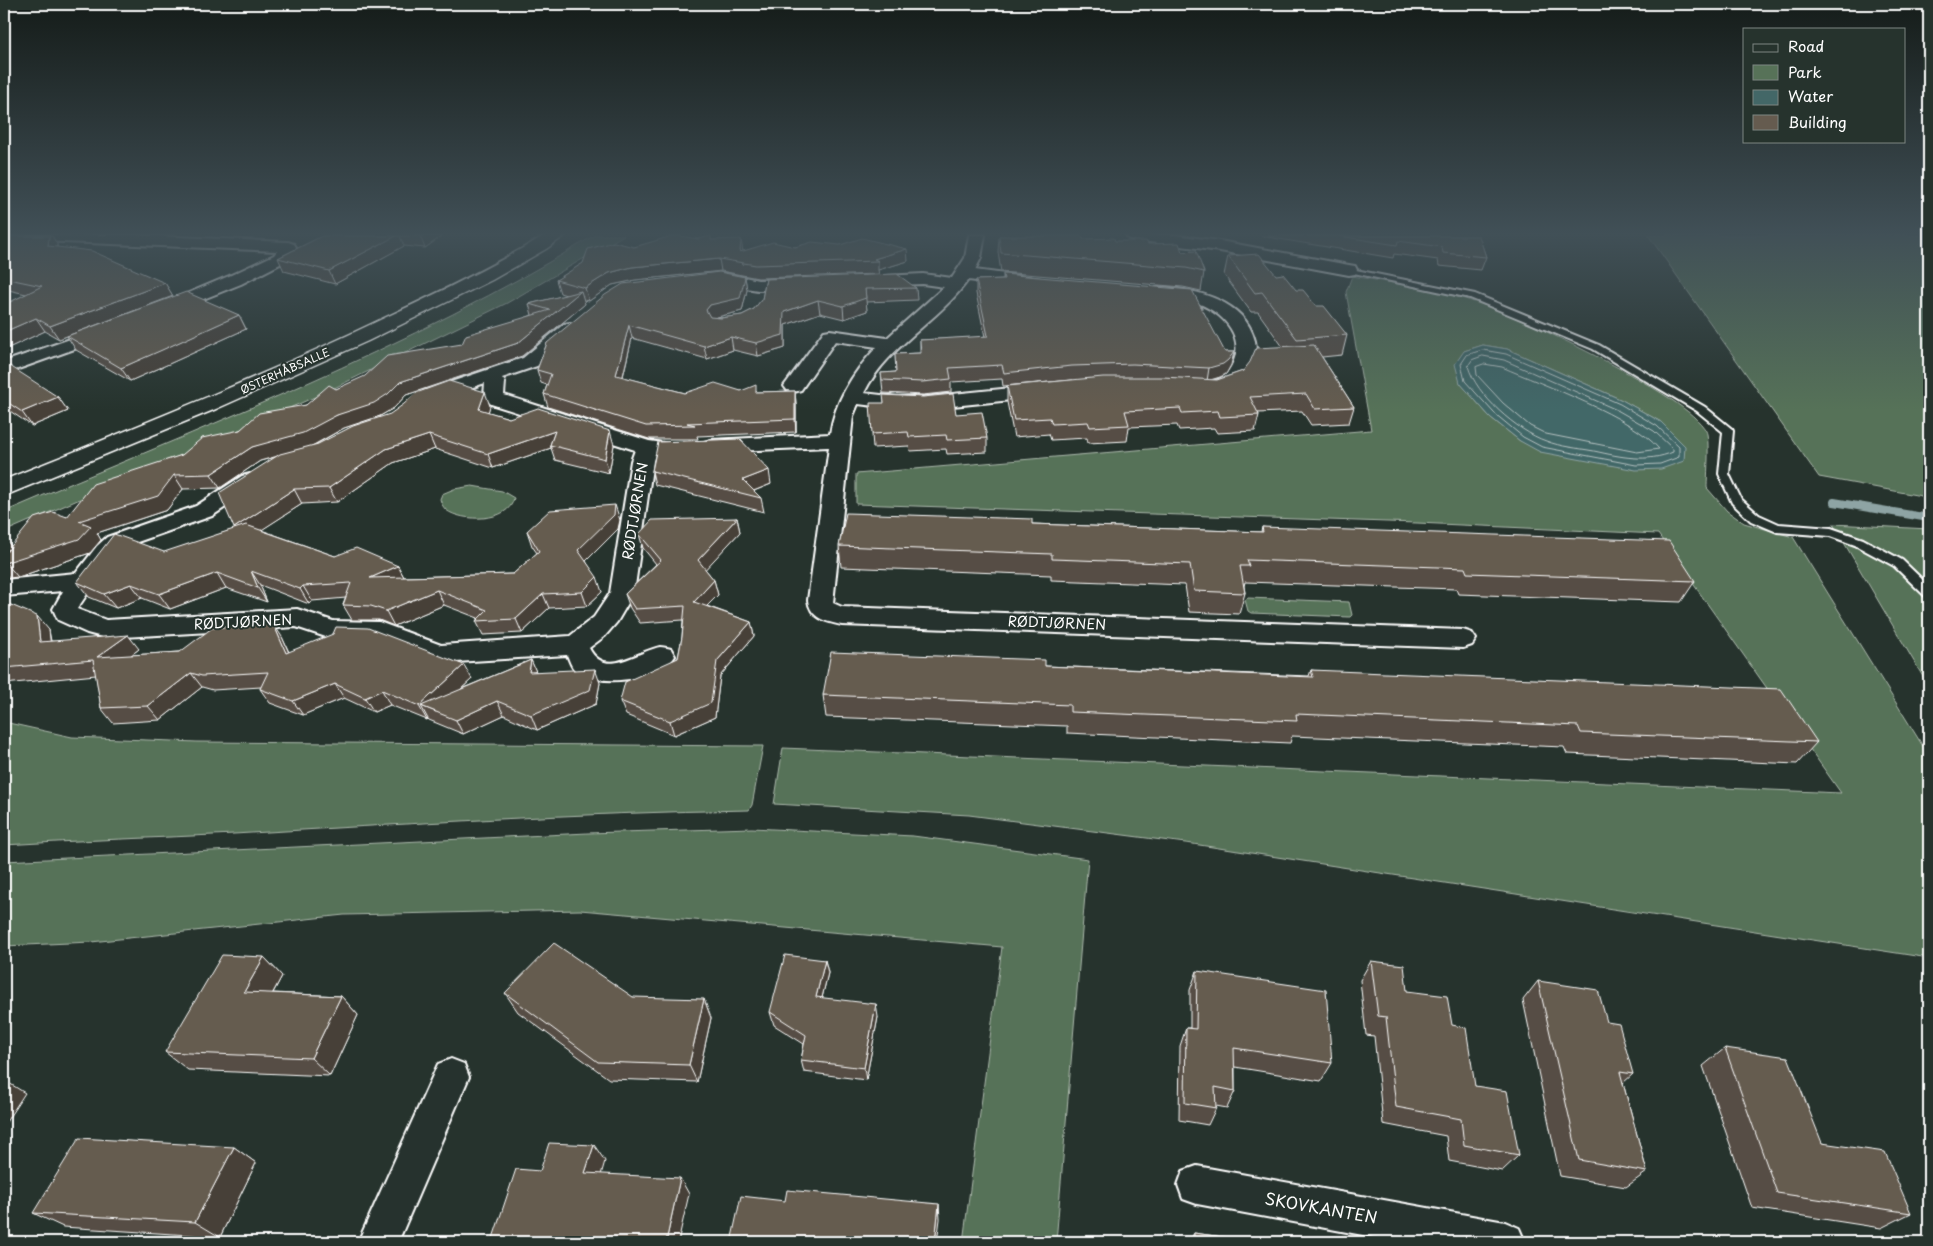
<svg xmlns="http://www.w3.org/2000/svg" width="1933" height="1246" font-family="'Playpen Sans',sans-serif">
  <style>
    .green { fill: #577258; stroke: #abb8ac; fill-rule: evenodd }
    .water { fill: #436767; stroke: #8ea4a4 }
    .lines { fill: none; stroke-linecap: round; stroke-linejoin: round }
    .shore { stroke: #b4c2c2; stroke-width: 1 }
    .stream { stroke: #8ea4a4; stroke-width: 8 }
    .service-casing { stroke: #fff; stroke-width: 4 }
    .minor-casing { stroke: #fff; stroke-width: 4 }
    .tertiary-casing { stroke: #fff; stroke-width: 3 }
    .service { fill: #26332d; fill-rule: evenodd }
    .minor { fill: #26332d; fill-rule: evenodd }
    .tertiary { fill: #26332d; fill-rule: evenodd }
    .wall { fill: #574e44; stroke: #fff }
    .shaded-wall { fill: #474037; stroke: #fff }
    .building { fill: #655b4f; stroke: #fff }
    .labels { text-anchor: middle; stroke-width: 4; stroke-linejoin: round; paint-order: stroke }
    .far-street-label { font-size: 11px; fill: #fff; stroke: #26332d }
    .street-label { font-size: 14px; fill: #fff; stroke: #26332d }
    .near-street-label { font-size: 16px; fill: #fff; stroke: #26332d }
  </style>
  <rect width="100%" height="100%" fill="#26332d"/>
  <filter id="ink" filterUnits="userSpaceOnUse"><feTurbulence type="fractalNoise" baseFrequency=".02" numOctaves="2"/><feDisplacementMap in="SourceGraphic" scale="10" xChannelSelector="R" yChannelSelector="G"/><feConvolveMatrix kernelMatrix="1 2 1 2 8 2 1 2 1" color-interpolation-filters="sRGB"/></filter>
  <g filter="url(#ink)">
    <!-- green -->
    <path class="green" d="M595 235H624L507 303 324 393 4 532V512C203 427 409 349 595 235Z
      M1929 235V497H1927L1819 477 1648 235Z
      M1352 276C1397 284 1443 290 1486 306 1528 321 1687 395 1706 431 1710 438 1707 477 1707 488L1727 511 1744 523 1793 537 1929 756V958L1193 844 969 815 774 804 783 748 1841 793 1658 534 1417 523 856 504V474L1371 430 1346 292ZM1483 345 1507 349 1622 400 1661 422 1520 441 1490 417 1460 383 1464 351Z
      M472 486 502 491 514 498C509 523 462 522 446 510 443 507 441 503 440 499L442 494 454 489Z
      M1833 524 1929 529V687Z
      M1248 598 1349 602 1352 615 1350 617 1251 613 1248 611 1245 600Z
      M4 722 72 737 197 742 763 746 752 805 749 810C577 813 406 824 234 834 158 838 81 840 4 845Z
      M752 828 913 836 1088 859 1056 1242H963L1002 947 580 910 344 915 91 942 4 946V861L588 833Z"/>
    <!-- water -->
    <path class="water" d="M1483 345 1507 349 1622 400 1661 422 1685 446 1684 461 1661 469 1636 470 1540 452 1520 441 1490 417 1460 383 1455 364 1464 351Z"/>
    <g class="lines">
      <!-- shore -->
      <path class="shore" d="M1483 350 1506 354 1620 404 1657 426 1679 447V457L1660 464 1636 465 1542 447 1523 437 1494 413 1465 381 1461 364 1467 355Z
        M1483 356 1504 360 1617 410 1654 431 1673 449V452C1647 463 1621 457 1594 451 1578 448 1561 447 1546 441 1517 431 1476 395 1468 366L1472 360Z
        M1484 364 1502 367C1543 385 1632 416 1659 449L1637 452 1546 434 1530 426 1503 403 1477 375 1476 367Z"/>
      <!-- stream -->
      <path class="stream" d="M1834 502 1929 518"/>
      <defs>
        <path id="service" d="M1346 268 1475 294 1599 345 1705 407 1732 429 1733 431 1729 474 1741 499 1759 515 1779 524 1831 528 1863 539 1902 560 1929 586V597L1925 596 1894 566 1855 545 1830 536 1777 532 1751 521 1732 503 1719 474 1723 432 1697 411 1593 349 1470 298 1349 272 1345 270Z"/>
        <path id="minor" d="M8 235H135L288 242 294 244 296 247 286 261 241 284 166 314 160 313 157 309 160 305 229 276 274 255 277 251 16 240 10 238Z
          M969 235H985L981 258 975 270 1035 278 1041 279 1043 283 1041 287 1035 288 968 280C938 322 888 345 864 393L898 397H923L1041 385 1048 387 1051 391 1048 395 1041 397 923 409H898L858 404 853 416 833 603 842 607 1463 630 1472 633 1476 639 1472 645 1463 648 842 625C826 622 810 618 808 600L829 447 711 452 704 450 701 446 704 442 711 440 830 434C835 401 854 371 877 347L835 341 801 390 794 392 787 390 784 386 787 382 824 331 830 330 887 338 944 287 923 284 870 286 864 285 862 281 864 277 923 274 952 278 965 258Z
          M1126 235H1175L1220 241 1349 265 1355 266 1357 270 1355 274 1349 275 1220 251 1134 240 1128 238Z
          M714 273 730 274 758 280 798 279 804 280 806 284 804 288 798 289 758 290 708 282 706 278 708 274Z
          M1162 287C1197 290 1245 300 1255 341 1261 367 1231 399 1204 392L1201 388C1207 380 1220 382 1227 373 1252 340 1223 310 1191 301 1179 297 1167 298 1156 296L1153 292 1156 288Z
          M570 323 576 324 579 328 576 332 537 366 502 378 505 382 504 395 649 441 671 444 674 448 671 452 655 454 653 461 634 593 617 622 605 636 589 648C605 680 638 651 660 647 664 647 667 648 671 649L675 656C660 681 596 689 574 669 571 666 569 659 567 655L440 663 377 640 332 639 296 627 106 638 87 633 58 620 53 609 63 591 4 596V580L76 573 97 546 107 537 196 506 242 476 250 474 258 476 261 481 258 486 212 516 123 547 113 556 77 609 106 620 297 609 333 621 379 622 441 645 570 636 594 617 610 593 631 461 635 450 491 404 484 397 485 383 431 401 424 399 421 395 424 391 523 358 564 324Z
          M105 327 111 328 114 332 111 336 4 374V362Z
          M451 1059 464 1064 469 1077 398 1242H358L438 1064Z
          M1197 1166 1505 1222 1519 1228 1525 1242H1400L1197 1204 1183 1199 1178 1185 1183 1171Z"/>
        <path id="tertiary" d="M545 235H566L546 249 492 280 368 341 216 409 4 496V480C130 429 257 379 380 320 436 294 492 267 545 235Z"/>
      </defs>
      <!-- service casing -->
      <use href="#service" class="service-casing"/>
      <!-- minor casing -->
      <use href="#minor" class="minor-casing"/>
      <!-- tertiary casing -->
      <use href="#tertiary" class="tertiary-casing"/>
      <!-- service -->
      <use href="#service" class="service"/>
      <!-- minor -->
      <use href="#minor" class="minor"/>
      <!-- tertiary -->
      <use href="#tertiary" class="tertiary"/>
    </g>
    <!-- wall -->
    <path class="wall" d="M4 236H52L57 244V247L165 283 173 296 73 334 239 315 246 329 171 363 130 381 76 350 67 336 59 339 45 331 4 350 26 294 4 289Z
      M322 236H442L425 248 404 246 335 284 284 271 278 258Z
      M999 236 1083 239 1148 244 1182 252 1204 272 1201 291 1183 287 1001 272 998 252Z
      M1261 236H1479L1486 257 1481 270 1439 266 1438 260 1394 254 1393 258Z
      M698 239 711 240 743 251 795 247 908 261 878 270 879 274 758 278 721 271 635 280 612 285 589 301 583 300 585 304 522 356 406 395 394 408 380 416 344 428 313 446 490 406 488 412 509 418 614 445 609 473 555 460 551 448 493 468 435 449 393 463 337 502 302 504 261 530 335 556 398 566 404 577 513 574 537 553 532 546 527 531 620 520 618 529 586 561 602 592 587 606 549 608 522 633 483 635 476 621 478 618 444 605 394 626 379 620H352L343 605 346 598 312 601 309 604 260 585 267 602 226 588 170 609 142 598 116 608 89 597 77 582 235 529 276 457 260 461 220 488 183 489 167 510 97 533 101 540 90 553 18 577 9 578 4 572V538L11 546 182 455 240 430 306 405 336 389 462 344 532 315 529 304 566 295 560 293 556 280 634 247Z
      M1228 256 1276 275 1316 306 1347 335 1342 355 1322 357 1354 407 1349 423 1311 425 1302 411 1258 413 1259 415 1255 431 1217 433 1214 428 1179 430 1177 425 1129 427 1127 441 1088 443 1087 438 1051 440 1049 434 1014 437 1007 402V386L1073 380 1003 386 1002 379 951 382V392L923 395 883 393 881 373 896 372 895 354 920 353V340L985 337 976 293V280L1003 279V274L1225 352H1234L1231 365 1226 374 1220 377 1212 380H1217L1243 371 1283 347 1258 312H1251L1224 275Z
      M745 277 747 290 742 311 716 317 721 318 742 315 754 309 762 299 766 279 916 288 917 300 866 302 867 311 844 319 820 313 785 325V348L758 356 733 350 707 359 632 338 623 377 685 393 741 391 757 392 795 391 796 404V432L697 436 698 439H649L548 407 544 394 547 385 541 383 537 370 547 343Z
      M4 369 58 397 68 411 32 426 4 407Z
      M956 414 987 438V452L947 454 946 449 910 451 909 446 873 448 872 434Z
      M652 471 771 484 754 491 761 498 764 512 655 485Z
      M737 518 740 532 705 569 714 580 718 595 707 606 751 622 754 636 720 676 715 717 674 735 626 715 620 701 678 658 682 637 683 620 640 623 630 608 625 594 656 564 643 548 639 534Z
      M1032 524 1261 532 1262 527 1695 581 1681 602 1458 594 1456 589 1245 582 1244 586 1245 593 1239 614 1189 612 1185 585 1051 580V575L841 567 839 546Z
      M4 602 49 630 51 641 139 649 131 655 180 652 282 637 289 652 472 679 461 689 531 660 536 672 600 683 596 704 537 730 504 715 463 734 429 720 428 719 427 720 390 705 374 712 344 698 303 715 270 703 260 689 261 687 213 690 202 687 160 720 113 723 101 708 96 675 4 684Z
      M1045 666 1309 676 1311 670 1817 742 1797 764 1567 754 1564 747 1292 736 1290 743 1067 733V726L826 717 823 695Z
      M264 957 282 976 273 993 341 996 358 1015 330 1076 188 1070 165 1052Z
      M825 960 828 973 822 998 878 1017 866 1080 804 1072 801 1060 804 1044 774 1025 770 1012Z
      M1371 961 1407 991 1452 1025 1475 1086 1519 1155 1502 1171 1449 1161 1446 1136 1383 1124 1374 1036 1366 1035 1360 980Z
      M1197 971 1332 1063 1321 1081 1235 1067V1091L1227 1108 1216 1106V1108L1208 1125 1179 1120 1180 1046 1186 1028H1190V990Z
      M1538 981 1633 1074 1623 1083 1647 1172 1626 1187 1560 1176 1523 1000Z
      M505 993 633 997 711 1018 697 1082 609 1079 518 1012Z
      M1725 1048 1822 1143 1911 1213 1881 1228 1752 1208 1703 1066Z
      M234 1147 256 1163 220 1237 63 1227 33 1213Z
      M1194 1233 1258 1242H1189Z"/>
    <!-- shaded-wall -->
    <path class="shaded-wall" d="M49 236H52L57 244 56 259 48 246Z
      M396 236H400L404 246 335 284 329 271Z
      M420 236H442L425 248Z
      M741 239 743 252 742 265 740 252Z
      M907 249 908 261 878 270V261L874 259Z
      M719 259 721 271 635 280 612 285 589 301 585 288 609 273 632 267Z
      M745 277 747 290 742 311 713 318 708 323 706 310 710 305Z
      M165 283 173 296 59 339 50 326Z
      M865 289 867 311 844 319 843 306Z
      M581 291 585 304 522 356 406 395 394 408 380 416 344 428 310 447 260 461 220 488 211 474 252 447 337 415 400 382 518 343Z
      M818 300 820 313 785 325V348L758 356 756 343 784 312Z
      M239 315 246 329 171 363 130 381 121 368Z
      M36 318 45 331 4 350V332Z
      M629 325 632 338 620 388 616 375Z
      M731 337 733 350 707 359 704 346Z
      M1234 352 1231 365 1226 374 1220 377 1207 381 1209 368Z
      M795 391 796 404V432L795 419Z
      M485 392 490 406 485 423 479 409Z
      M58 397 68 411 32 426 22 412Z
      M555 431 550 445 551 448 493 468 488 454Z
      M610 431 614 445 609 473 605 459Z
      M429 435 435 449 393 463 337 502 329 488 386 449Z
      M769 470 771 484 746 494 743 480Z
      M174 475 183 489 167 510 97 533 101 540 90 553 18 577 6 563 79 521Z
      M294 489 302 504 243 542 234 528Z
      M615 505 620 520 618 529 583 564 578 550Z
      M737 518 740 532 701 574 698 560Z
      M4 538 12 547 4 557Z
      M398 566 406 581 370 578Z
      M251 571 260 585 267 602 258 588Z
      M217 573 226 588 170 609 159 594Z
      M597 577 602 592 587 606 582 592Z
      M714 580 718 595 697 616 694 602Z
      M131 584 142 598 116 608 104 594Z
      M303 586 312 601 309 604 300 589Z
      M437 590 444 605 394 626 386 611Z
      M543 594 549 608 522 633 516 619Z
      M37 616 49 630 52 656 40 642Z
      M751 622 754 636 720 676 715 717 674 735 670 721 717 661Z
      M273 623 282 637 295 667 286 653Z
      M128 635 139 649 109 672 97 657Z
      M531 660 537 674 529 672Z
      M464 665 472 679 436 712 421 706 428 719 427 720 419 706Z
      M595 669 600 683 596 704 537 730 531 715Z
      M191 673 202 687 160 720 148 706Z
      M335 684 344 698 303 715 293 701Z
      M382 690 390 705 374 712 365 698Z
      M497 701 504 715 463 734 456 720Z
      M264 957 282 976 263 1011 244 992Z
      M825 960 828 973 819 1010 816 997Z
      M341 996 358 1015 330 1076 311 1058Z
      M704 999 711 1018 697 1082 689 1065Z
      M876 1004 878 1017 866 1080 864 1068Z
      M4 1080 25 1093 4 1125Z
      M594 1145 605 1161 597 1189 585 1173Z
      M234 1147 256 1163 220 1237 195 1222Z
      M680 1178 689 1194 678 1242H666Z
      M939 1204 940 1219 937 1242H935Z"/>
    <!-- building -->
    <path class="building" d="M4 236H49L48 246 92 251 165 283 50 326 36 318 4 332V305L42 286 4 278Z
      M322 236H396L329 271 278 258Z
      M672 236H681L698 239 711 236V240L741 239 740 252 773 242 795 247 812 242 840 245 862 238 907 249 874 259 878 261 756 265 719 259 632 267 609 273 585 288 556 280 583 263 588 249 614 242 634 247Z
      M999 236H1082L1083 239 1114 238 1115 241H1146L1148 244 1179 243 1182 252 1196 251 1204 272 1186 268 1001 253Z
      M1339 236H1479L1486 257 1443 253 1442 247 1398 241 1397 245Z
      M1259 254 1276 275 1283 274 1296 290H1303L1316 306H1324L1347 335 1297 339 1262 292 1255 293 1228 256Z
      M719 272 745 277 740 298 710 305 706 310 710 317 721 318 742 315 754 309 762 299 766 279 897 274 916 288 865 289 866 298 843 306 818 300 784 312 783 335 756 343 731 337 704 346 629 325 616 375 685 393 715 383 741 391 756 385V392L795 391V419L687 423 695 425 646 426 544 394 551 374 537 370 547 343 605 295 623 284Z
      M1003 274 1192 290 1225 352H1234L1228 360 1223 364 1209 368 1133 364 1072 366 1004 373 1002 365 949 368 951 379 922 382 882 380 881 373 896 372 895 354 921 353 920 340 988 336 976 280 1004 279Z
      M581 291 518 343 400 382 388 394 374 403 337 415 303 433 252 447 211 474 174 475 158 496 79 521 91 526 79 539 4 563V555L34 518 53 512 67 517 93 484 182 455 202 438 240 430 259 413 306 405 329 385 336 389 365 376 387 356 462 344 466 335 550 310 529 304Z
      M186 292 239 315 162 350 121 368 67 336Z
      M1314 345 1354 407 1315 409 1306 394 1250 397 1259 415 1220 417 1218 411 1182 413 1180 408 1125 411 1129 425 1090 427 1088 422 1052 424 1050 418 1014 420 1007 386 1103 377H1163L1217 380 1243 371 1250 362 1256 348Z
      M10 366 58 397 22 412 4 400V369Z
      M449 381 485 392 479 409 509 418 538 408 610 431 605 459 550 445 555 431 488 454 429 435 386 449 329 488 294 489 234 528 219 493 280 454 318 444 353 426 390 414 404 404 416 393Z
      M953 394 956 414 982 412 987 438 947 440 946 435 909 437 908 432 872 434 870 403H884L883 395 923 397Z
      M740 439 769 470 743 480 761 498 652 471 658 442Z
      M615 505 614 515 578 550 597 577 582 592 543 594 516 619 476 621 487 610 437 590 386 611 371 606 343 605 351 583 303 586 300 589 251 571 258 588 217 573 159 594 131 584 104 594 77 582 114 534 164 552 246 525 335 556 356 548 398 566 370 578 513 574 539 551 527 531 550 510Z
      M846 513 1032 519V524L1263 532 1262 527 1669 541 1695 581 1467 573 1465 568 1247 560 1249 566H1240L1245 593 1194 591 1190 564 1052 559V554L839 546Z
      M737 518 698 560 714 580 694 602 751 622 717 661 711 703 670 721 620 701 625 682 678 658 682 637 685 606 635 609 625 594 661 560 639 534 652 520Z
      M4 602 37 616 40 642 128 635 97 657 180 652 212 628 273 623 286 653 333 634 336 627 368 628 464 665 419 706 382 690 365 698 335 684 293 701 260 689 268 672 202 676 191 673 148 706 101 708 93 660 4 668Z
      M831 652 1045 660V666L1313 677 1311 670 1781 689 1817 742 1581 733 1578 726 1296 714 1297 721 1070 712V705L823 695Z
      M531 660 529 672 595 669 590 690 531 715 497 701 456 720 421 706Z
      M554 943 633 997 704 999 689 1065 598 1062 505 993Z
      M222 955 264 957 244 992 341 996 311 1058 165 1052Z
      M785 955 825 960 816 997 876 1004 864 1068 801 1060 806 1035 770 1012Z
      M1371 961 1404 965 1407 991 1447 996 1452 1025 1466 1028 1475 1086 1507 1091 1519 1155 1464 1145 1461 1119 1396 1107 1386 1017 1378 1016Z
      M1197 971 1326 990 1332 1063 1234 1048 1235 1091 1215 1087 1216 1108 1185 1103 1186 1028 1196 1029Z
      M1538 981 1598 990 1607 1022 1619 1024 1633 1074 1620 1072 1647 1172 1579 1160Z
      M1725 1048 1788 1057 1822 1143 1885 1152 1911 1213 1777 1193Z
      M79 1138 234 1147 195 1222 33 1213Z
      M549 1143 594 1145 585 1173 680 1178 666 1242H507L492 1241 516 1169 540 1171Z
      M787 1190 939 1204 935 1242H731L741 1196 785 1201Z
      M1194 1233 1258 1242H1194Z"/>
  </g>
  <!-- sky -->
  <linearGradient id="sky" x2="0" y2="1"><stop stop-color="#151c19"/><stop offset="0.57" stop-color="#415057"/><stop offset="1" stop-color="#415057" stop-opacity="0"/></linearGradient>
  <rect width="1933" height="410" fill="url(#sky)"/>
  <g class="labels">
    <!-- far-street labels -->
    <g class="far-street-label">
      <text transform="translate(285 371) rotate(-24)" y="4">ØSTERHÅBSALLE</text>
    </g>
    <!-- street labels -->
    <g class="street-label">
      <text transform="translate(635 511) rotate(-81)" y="5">RØDTJØRNEN</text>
      <text transform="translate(243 622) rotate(-3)" y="5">RØDTJØRNEN</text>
      <text transform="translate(1057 623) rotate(2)" y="5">RØDTJØRNEN</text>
    </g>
    <!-- near-street labels -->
    <g class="near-street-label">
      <text transform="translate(1321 1208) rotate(10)" y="6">SKOVKANTEN</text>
    </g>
  </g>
  <!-- margin -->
  <rect width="1933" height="1246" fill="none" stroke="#26332d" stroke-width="20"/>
  <rect x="10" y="10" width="1913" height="1226" fill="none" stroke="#fff" stroke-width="2" filter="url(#ink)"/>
  <!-- legend -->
  <rect x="1743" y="28" width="162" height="115" fill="#26332d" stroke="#7d8581"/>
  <rect x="1753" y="44" width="25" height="8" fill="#26332d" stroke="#7d8581"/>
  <text x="1788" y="52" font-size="15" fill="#ffffff">Road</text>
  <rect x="1753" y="65" width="25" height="15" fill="#577258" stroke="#7d8581"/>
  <text x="1788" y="78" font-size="15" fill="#ffffff">Park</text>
  <rect x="1753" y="90" width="25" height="15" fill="#436767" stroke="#7d8581"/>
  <text x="1788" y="102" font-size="15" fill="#ffffff">Water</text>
  <rect x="1753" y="115" width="25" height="15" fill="#655b4f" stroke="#7d8581"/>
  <text x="1788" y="128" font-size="15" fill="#ffffff">Building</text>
</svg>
